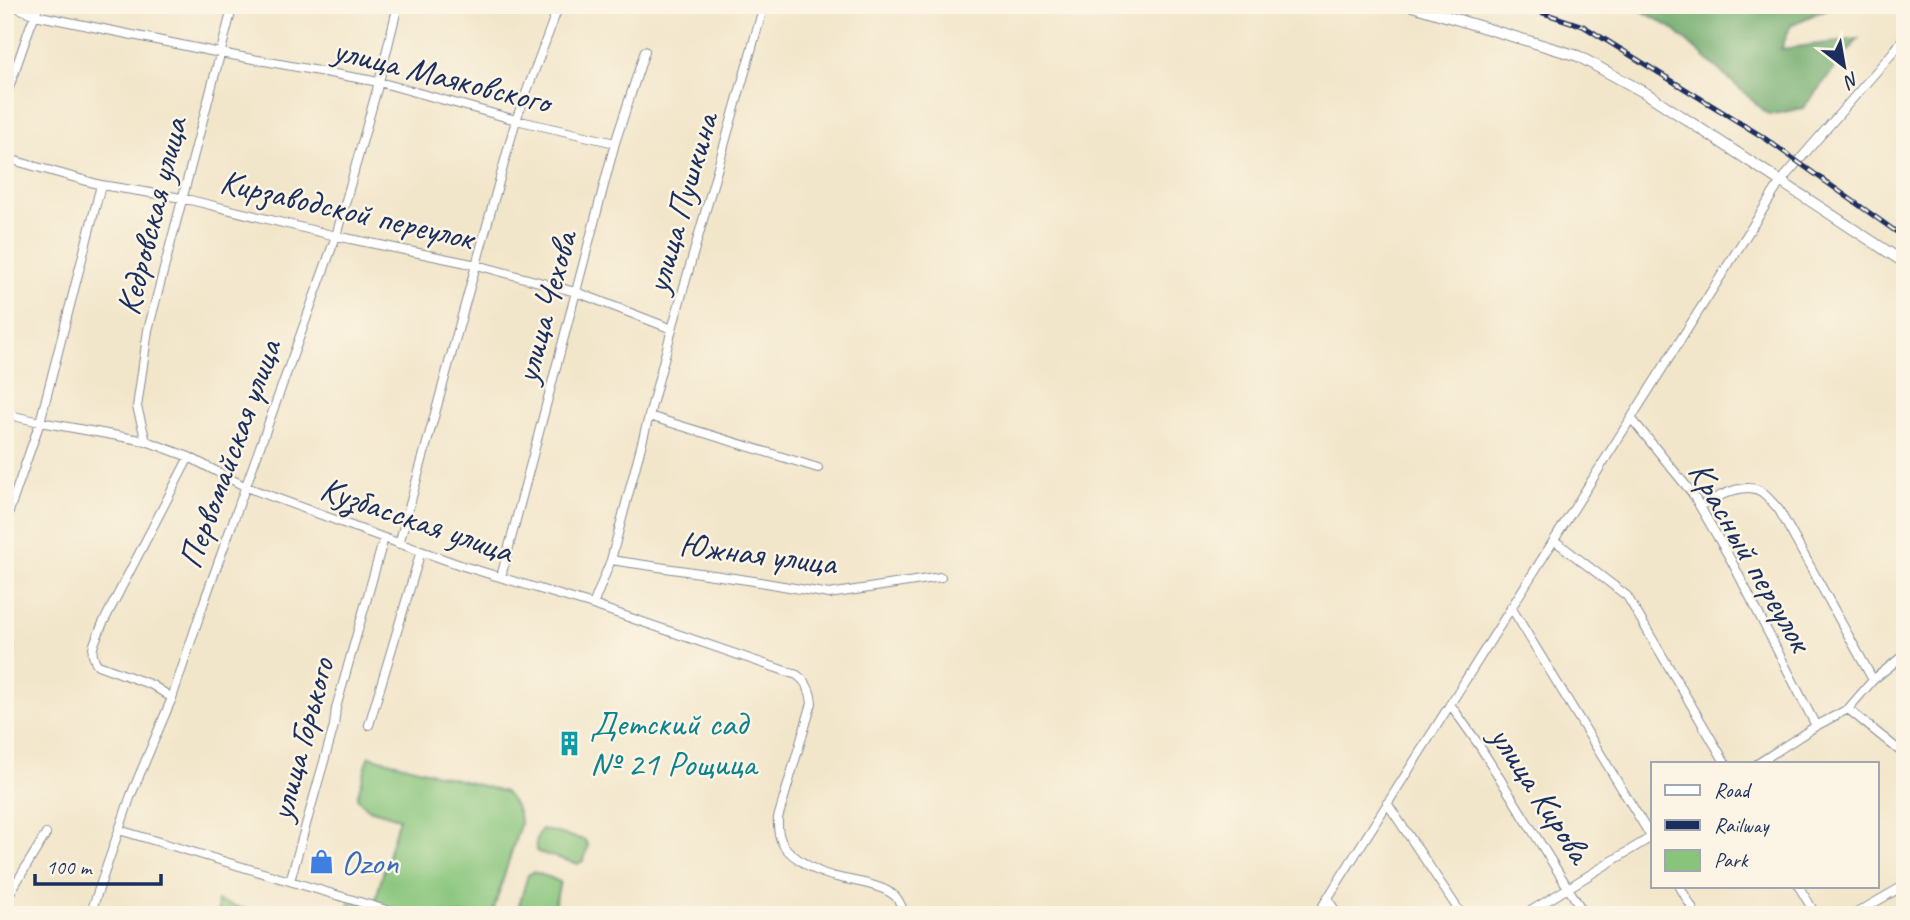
<svg xmlns="http://www.w3.org/2000/svg" width="1910" height="920" font-family="Caveat,sans-serif">
  <style>
    .green { fill: #88c57b; stroke: #527a6c; stroke-width: 2 }
    .forest { fill: #6eaa6b; stroke: #446c64; stroke-width: 2 }
    .lines { fill: none; stroke-linecap: round; stroke-linejoin: round }
    .minor-casing { stroke: #868a94; stroke-width: 10 }
    .tertiary-casing { stroke: #868a94; stroke-width: 12 }
    .minor { stroke: #fff; stroke-width: 8 }
    .tertiary { stroke: #fff; stroke-width: 10 }
    .rail-casing { stroke: #1b2f5e; stroke-width: 5 }
    .rail { stroke: #fcf5e5; stroke-width: 2.5; stroke-dasharray: 8; stroke-linecap: butt }
    .labels { text-anchor: middle; stroke-width: 5; stroke-linejoin: round; paint-order: stroke }
    .street-label { font-size: 35px; fill: #1b2f5e; stroke: #fcf5e5 }
    .culture-label { font-size: 35px; fill: #0d838f; stroke: #fcf5e5; text-anchor: start }
    .shop-label { font-size: 35px; fill: #366cbe; stroke: #fcf5e5; text-anchor: start }
  </style>
  <rect width="100%" height="100%" fill="#fcf5e5"/>
  <filter id="ink" filterUnits="userSpaceOnUse"><feTurbulence type="fractalNoise" baseFrequency=".0143" numOctaves="2"/><feDisplacementMap in="SourceGraphic" scale="14" xChannelSelector="R" yChannelSelector="G"/><feConvolveMatrix kernelMatrix="1 2 1 2 8 2 1 2 1" color-interpolation-filters="sRGB"/></filter>
  <filter id="wash" filterUnits="userSpaceOnUse"><feTurbulence type="fractalNoise" baseFrequency=".00686" numOctaves="4" result="noise"/><feDisplacementMap in="SourceGraphic" scale="28" xChannelSelector="R" yChannelSelector="G"/><feGaussianBlur stdDeviation="1.57" result="paint"/><feColorMatrix in="noise" values="0 0 0 0 0 0 0 0 0 0 0 0 0 0 0 0 0 1.4 0 .05"/><feComposite in="paint" operator="in"/></filter>
  <g filter="url(#wash)">
    <rect width="100%" height="100%" fill="#f2e6ca"/>
    <!-- green -->
    <path class="green" d="M369 756 505 792C513 803 520 810 520 824L492 915H346L351 899 374 905 399 818 369 809 357 798Z
      M542 829 585 840 588 846 584 860 578 864 537 852C534 846 537 834 542 829Z
      M533 872 551 878 560 882 552 915H516L528 875Z
      M217 901 266 915H219Z"/>
    <!-- forest -->
    <path class="forest" d="M1632 5H1835L1791 25 1781 49 1858 39 1803 108 1769 115 1673 29Z"/>
  </g>
  <g filter="url(#ink)">
    <g class="lines">
      <defs>
        <path id="minor" d="M11 5 35 15 220 53 379 82 516 120 615 143
          M5 99 30 27 39 5
          M5 158 101 185 182 198 336 236 477 265 579 293 672 329
          M5 414 40 422 146 441 189 457 246 487 384 538 463 566 593 605 797 675C807 682 811 691 812 703L778 818C777 838 782 848 798 859 809 867 820 873 832 876 850 881 882 884 895 896 900 901 902 908 905 915
          M649 416 818 468
          M1631 418 1692 493 1731 560 1816 726
          M146 441 137 407 148 330 233 5
          M1700 506C1716 498 1746 479 1763 493 1769 498 1774 504 1779 510L1873 680
          M5 523 40 422 101 185
          M1554 540 1627 596 1726 764
          M399 544 516 120 559 5
          M611 560 754 581 829 594 941 577
          M501 577 615 143 645 51
          M593 605 611 560 672 329 764 5
          M1511 607 1653 840
          M172 698 152 685 98 665C86 652 97 639 102 625L189 457
          M1450 704 1479 745 1585 915
          M1848 709 1905 755
          M369 725 421 551
          M1757 764 1816 726 1848 709 1873 680 1905 654
          M1387 803 1462 915
          M119 830 403 915
          M290 881 334 726 336 708 384 538
          M1680 887 1696 915
          M1799 887 1816 915
          M1327 898 1338 915
          M5 901 46 834
          M90 915 131 795 172 698 204 602 336 236 379 82 398 5
          M1317 915 1781 181 1895 50 1905 36
          M1524 915 1653 836
          M1853 915 1905 885"/>
        <path id="tertiary" d="M1409 5 1578 56 1649 95 1905 263"/>
      </defs>
      <!-- minor casing -->
      <use href="#minor" class="minor-casing"/>
      <!-- tertiary casing -->
      <use href="#tertiary" class="tertiary-casing"/>
      <!-- minor -->
      <use href="#minor" class="minor"/>
      <!-- tertiary -->
      <use href="#tertiary" class="tertiary"/>
      <defs>
        <path id="rail" d="M1519 5 1583 26 1763 137 1905 238"/>
      </defs>
      <!-- rail casing -->
      <use href="#rail" class="rail-casing"/>
      <!-- rail -->
      <use href="#rail" class="rail"/>
    </g>
  </g>
  <!-- icons -->
  <defs>
    <symbol id="building-bare" viewBox="-9 -9 18 18"><path d="M-4-6H4V6H1V3H-1V6H-4ZM-2.5-4.3h1.7v1.8h-1.7ZM.8-4.3h1.7v1.8H.8ZM-2.5-1h1.7V.8h-1.7ZM.8-1h1.7V.8H.8Z" fill="#0f9aa8" stroke="#fcf5e5" stroke-width="2.5" paint-order="stroke"/></symbol>
    <symbol id="shop-bare" viewBox="-9 -9 18 18"><path d="M-5-2.5h2.3a2.7 3.5 0 0 1 5.4 0H5L5.5 6h-11ZM-1.5-2.5h3a1.5 2.3 0 0 0-3 0Z" fill="#3f7fe0" stroke="#fcf5e5" stroke-width="2.5" paint-order="stroke"/></symbol>
  </defs>
  <g fill-rule="evenodd">
    <use href="#building-bare" x="552" y="726" width="35" height="35"/>
    <use href="#shop-bare" x="304" y="844" width="35" height="35"/>
  </g>
  <g class="labels">
    <!-- street labels -->
    <g class="street-label">
      <text transform="translate(442 75) rotate(14)" y="12">улица Маяковского</text>
      <text transform="translate(681 203) rotate(-74)" y="12">улица Пушкина</text>
      <text transform="translate(347 209) rotate(13)" y="12">Кирзаводской переулок</text>
      <text transform="translate(151 216) rotate(-76)" y="12">Кедровская улица</text>
      <text transform="translate(545 307) rotate(-75)" y="12">улица Чехова</text>
      <text transform="translate(229 454) rotate(-70)" y="12">Первомайская улица</text>
      <text transform="translate(417 519) rotate(19)" y="12">Кузбасская улица</text>
      <text transform="translate(758 553) rotate(7)" y="12">Южная улица</text>
      <text transform="translate(1751 556) rotate(60)" y="12">Красный переулок</text>
      <text transform="translate(301 739) rotate(-75)" y="12">улица Горького</text>
      <text transform="translate(1541 794) rotate(57)" y="12">улица Кирова</text>
    </g>
    <!-- culture labels -->
    <g class="culture-label">
      <text x="590" y="735">Детский сад<tspan x="590" dy="40">№ 21 Рощица</tspan></text>
    </g>
    <!-- shop labels -->
    <g class="shop-label">
      <text x="341" y="874">Ozon</text>
    </g>
  </g>
  <!-- margin -->
  <rect width="1910" height="920" fill="none" stroke="#fcf5e5" stroke-width="28"/>
  <!-- legend -->
  <rect x="1651" y="762" width="228" height="126" fill="#fcf5e5" stroke="#a2a6af" stroke-width="2"/>
  <rect x="1665" y="785" width="35" height="10" fill="#ffffff" stroke="#a2a6af" stroke-width="2"/>
  <text x="1714" y="797" font-size="21" fill="#1b2f5e">Road</text>
  <rect x="1665" y="820" width="35" height="10" fill="#1b2f5e" stroke="#a2a6af" stroke-width="2"/>
  <text x="1714" y="832" font-size="21" fill="#1b2f5e">Railway</text>
  <rect x="1665" y="850" width="35" height="21" fill="#88c57b" stroke="#a2a6af" stroke-width="2"/>
  <text x="1714" y="867" font-size="21" fill="#1b2f5e">Park</text>
  <!-- north arrow -->
  <g transform="translate(1844 66) rotate(149)" stroke="#fcf5e5" stroke-width="5" paint-order="stroke">
  <path d="M0-5L12 26L0 18L-12 26Z" fill="#1b2f5e"/>
  <text y="-10" font-size="19" font-weight="bold" text-anchor="middle" fill="#1b2f5e">N</text>
  </g>
  <!-- scale -->
  <path d="M35 874v10h126v-10" fill="none" stroke="#1b2f5e" stroke-width="3.5"/>
  <text x="46" y="874" font-size="21" fill="#1b2f5e" stroke="#fcf5e5" stroke-width="5" paint-order="stroke">100 m</text>
</svg>
